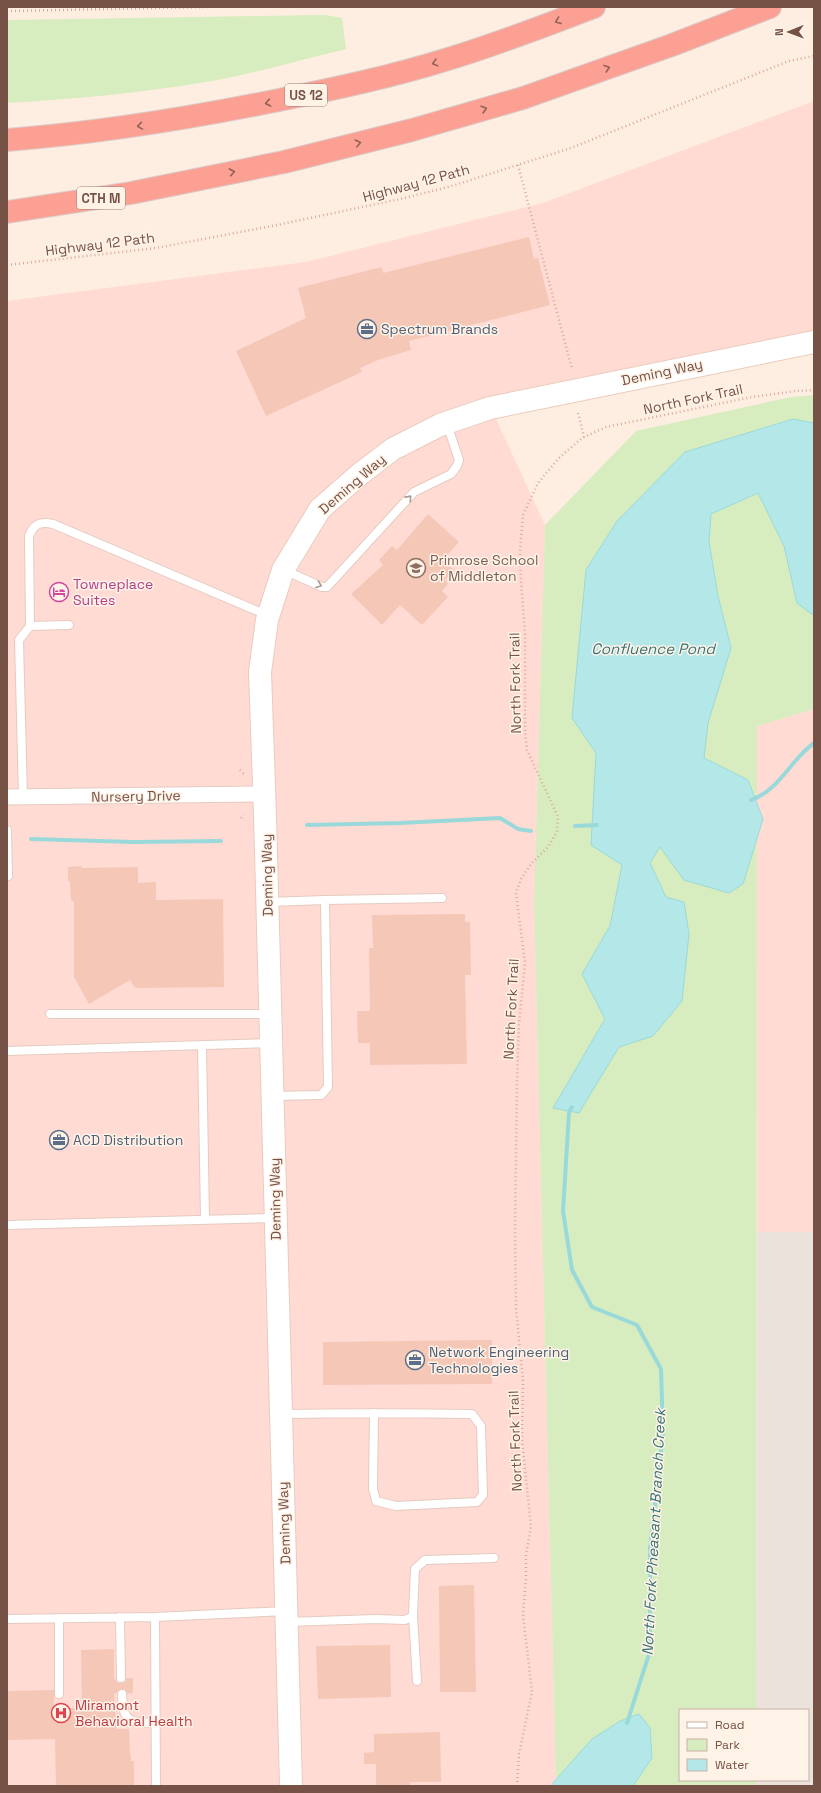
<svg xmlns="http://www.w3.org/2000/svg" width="821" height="1793" font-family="'Space Grotesk',sans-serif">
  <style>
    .commercial { fill: #ffdbd4 }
    .industrial { fill: #ece2dc }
    .green { fill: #d7ecbf }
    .water { fill: #b4e8e8; stroke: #9ad9da }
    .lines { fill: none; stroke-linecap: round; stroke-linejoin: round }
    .stream { stroke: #9ad9da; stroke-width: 4 }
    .building { fill: #f5c7b7 }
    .lane-casing { stroke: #e4cbbf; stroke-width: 10 }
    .street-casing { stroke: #e4cbbf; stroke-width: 17 }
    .secondary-casing { stroke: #eacbbc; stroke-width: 24 }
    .highway-casing { stroke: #d9cecb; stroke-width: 24 }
    .path { stroke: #d9aa9a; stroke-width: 2.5; stroke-dasharray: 1 3; stroke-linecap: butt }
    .lane { stroke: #fff; stroke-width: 8 }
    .street { stroke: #fff; stroke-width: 15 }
    .secondary { stroke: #fff; stroke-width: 22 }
    .highway { stroke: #fca094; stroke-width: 22 }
    .oneway { stroke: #916156 }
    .oneway2 { stroke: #ad9790 }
    .labels { text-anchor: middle; stroke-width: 3; stroke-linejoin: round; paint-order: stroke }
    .shield { fill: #fff3e8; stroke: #9f8277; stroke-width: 1 }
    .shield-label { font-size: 13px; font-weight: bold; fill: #765146 }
    .street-label { font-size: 14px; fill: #765146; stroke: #fff3e8 }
    .service-label { font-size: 14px; fill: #4e5e75; stroke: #fff3e8; text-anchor: start }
    .education-label { font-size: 14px; fill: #785e54; stroke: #fff3e8; text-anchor: start }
    .hotel-label { font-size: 14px; fill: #b23c85; stroke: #fff3e8; text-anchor: start }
    .health-label { font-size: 14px; fill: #be3a42; stroke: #fff3e8; text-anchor: start }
    .water-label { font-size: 15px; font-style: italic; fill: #377476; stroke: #fff3e8 }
  </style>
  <rect width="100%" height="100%" fill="#feeee1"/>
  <!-- commercial -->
  <path class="commercial" d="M814 101V342L491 408 545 525 534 903 556 1786H7V301L306 262 543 203Z
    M814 709V1232H757V726Z"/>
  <!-- industrial -->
  <path class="industrial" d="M757 1232H814V1786H756V1780H808V1710H756Z"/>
  <!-- green -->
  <path class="green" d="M325 15 342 18 346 49C299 60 253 74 206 82 141 93 74 99 7 103V20Z
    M814 395V709L757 726 756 1710H680V1780H756V1786H556L534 903 545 525 636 431 791 397Z"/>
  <!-- water -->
  <path class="water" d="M793 419 814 423V616L797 603 784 546 758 493 711 514 709 542 718 596 731 648 708 723 704 758 748 780 763 819 743 884 729 893 684 880 660 847 650 863 666 897 684 902 689 934 682 1001 653 1036 619 1047 579 1113 553 1108 605 1019 582 974 610 926 622 865 591 845 596 753 572 718 586 570 617 521 685 452Z
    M639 1714 650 1728 652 1758 633 1786H552V1784L592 1739 620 1721Z"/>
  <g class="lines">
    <!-- stream -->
    <path class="stream" d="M751 800C780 790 790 760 814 743
      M307 825 401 823 500 818 518 829 531 831
      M575 826 597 825
      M31 839 134 842 221 841
      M572 1107 569 1112 563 1211 572 1270 592 1307 637 1325 661 1369 663 1433 650 1549V1651L627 1723"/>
  </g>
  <!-- building -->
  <path class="building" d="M529 237 534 259 538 258 550 305 409 341 411 350 378 360 360 368 362 372 266 416 236 351 306 318 298 288 382 267 383 273Z
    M428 514 459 542 443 560 454 570 445 580 448 584 442 591 448 597 422 625 400 605 382 625 351 594 383 565 379 560 392 546 397 550Z
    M82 866V868L138 867V883L156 882V900L223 899 224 987 135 988 130 980 89 1004 74 977V901H71L70 881H68V867Z
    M465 914V922H470L471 975H465L467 1064 370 1065V1043H358L357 1011H370L369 948H373L372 915Z
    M492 1340V1384L323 1385V1342Z
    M474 1585 476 1692H440L439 1586Z
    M390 1645 391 1697 318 1699 316 1646Z
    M114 1649V1678L118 1683H121L126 1681V1678H133V1693L127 1694 126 1691 122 1689 114 1694 117 1729H129L130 1752 131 1761H134V1786H56L55 1739 7 1740V1691L54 1690V1708H82L81 1650Z
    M440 1732 441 1782H410V1786H376V1764H364V1753L374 1752V1734Z"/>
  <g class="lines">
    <defs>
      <path id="lane" d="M284 570 322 587H327L414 492 451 474 457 466 459 460 447 424
        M30 626 69 625
        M23 797 19 640 30 626 29 536C34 524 40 521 53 524L267 615
        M7 830 8 876
        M268 902 325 900
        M50 1014H270
        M202 1045 205 1219
        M7 1051 270 1043
        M273 1096 321 1095 328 1087 325 900 442 898
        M7 1225 275 1218
        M281 1414C345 1413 408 1413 472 1414L481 1426 483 1495 477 1502 396 1506 376 1501 373 1488 374 1413
        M413 1616 417 1681
        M120 1617 121 1678
        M155 1617 156 1786
        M59 1618V1694
        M7 1619 155 1617 286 1611
        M287 1622 376 1619 405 1620 413 1616 415 1569 425 1560 494 1558
        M122 1694C123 1723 129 1722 156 1723"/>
      <path id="street" d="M7 797 265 794"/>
      <path id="secondary" d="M291 1786 265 815 260 672 267 620 283 570 320 509 360 474 393 449 440 425 490 408 814 342"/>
      <path id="highway" d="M7 140C98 133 185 119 274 101 333 89 391 77 448 59 498 44 546 25 594 7
        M7 212 131 193 284 162 412 130 523 98 672 45 770 7"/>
    </defs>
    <!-- lane casing -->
    <use href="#lane" class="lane-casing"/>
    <!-- street casing -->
    <use href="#street" class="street-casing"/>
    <!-- secondary casing -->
    <use href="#secondary" class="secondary-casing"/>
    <!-- highway casing -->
    <use href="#highway" class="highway-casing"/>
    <!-- path -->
    <path class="path" d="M7 11 213 7
      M518 165 572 369
      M7 265 156 248 277 225 405 198 455 185 571 148 789 61 814 56
      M578 413 584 437
      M240 770 244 774
      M241 818 244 815
      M517 1786 519 1754 532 1692 523 1615 526 1578V1555L531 1527 522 1439 523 1380 516 1309 515 1230 517 1081 519 1024 525 963 516 893 521 879 531 864 548 847 557 832 558 817 527 750 525 731V634L521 580 520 550 523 515 538 483 559 458 582 438 606 427 752 397 796 391 814 390"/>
    <!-- lane -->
    <use href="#lane" class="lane"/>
    <!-- street -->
    <use href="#street" class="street"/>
    <!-- secondary -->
    <use href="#secondary" class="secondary"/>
    <!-- highway -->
    <use href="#highway" class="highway"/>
  </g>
  <!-- one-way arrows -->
  <defs><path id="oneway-chevron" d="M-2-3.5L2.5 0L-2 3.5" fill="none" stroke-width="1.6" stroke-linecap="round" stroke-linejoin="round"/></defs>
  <g class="oneway">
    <use href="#oneway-chevron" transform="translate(558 21) rotate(159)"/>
    <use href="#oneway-chevron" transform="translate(435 63) rotate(165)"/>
    <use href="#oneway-chevron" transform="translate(607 68) rotate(-20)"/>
    <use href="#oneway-chevron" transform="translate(268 103) rotate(169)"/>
    <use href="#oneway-chevron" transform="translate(484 109) rotate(-16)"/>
    <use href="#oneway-chevron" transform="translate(140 126) rotate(171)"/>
    <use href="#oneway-chevron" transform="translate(358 143) rotate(-14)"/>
    <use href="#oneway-chevron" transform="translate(232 172) rotate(-11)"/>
  </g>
  <g class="oneway2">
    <use href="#oneway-chevron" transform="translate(409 498) rotate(-48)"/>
    <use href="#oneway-chevron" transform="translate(319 585) rotate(20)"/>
  </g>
  <!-- icons -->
  <defs>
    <symbol id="office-ring" viewBox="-11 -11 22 22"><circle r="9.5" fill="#fff3e8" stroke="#5c6f8a" stroke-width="1.5"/><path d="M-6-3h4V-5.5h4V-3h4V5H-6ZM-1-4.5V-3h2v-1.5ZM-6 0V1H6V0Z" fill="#5c6f8a"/></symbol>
    <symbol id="school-ring" viewBox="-11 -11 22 22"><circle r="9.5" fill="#fff3e8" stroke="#8d6e63" stroke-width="1.5"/><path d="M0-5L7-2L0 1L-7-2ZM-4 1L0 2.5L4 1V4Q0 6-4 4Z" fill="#8d6e63"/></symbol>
    <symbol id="hotel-ring" viewBox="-11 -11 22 22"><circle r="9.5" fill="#fff3e8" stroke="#d1479c" stroke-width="1.5"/><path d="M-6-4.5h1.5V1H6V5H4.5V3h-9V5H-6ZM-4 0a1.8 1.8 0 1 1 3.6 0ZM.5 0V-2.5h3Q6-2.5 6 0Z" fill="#d1479c"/></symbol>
    <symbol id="hospital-ring" viewBox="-11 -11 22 22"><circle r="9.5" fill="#fff3e8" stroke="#e0444e" stroke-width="1.5"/><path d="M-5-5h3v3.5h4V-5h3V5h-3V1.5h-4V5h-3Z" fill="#e0444e"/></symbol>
  </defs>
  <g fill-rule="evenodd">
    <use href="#office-ring" x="356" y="318" width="22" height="22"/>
    <use href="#school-ring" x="405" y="557" width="22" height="22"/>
    <use href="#hotel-ring" x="48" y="581" width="22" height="22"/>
    <use href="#office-ring" x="48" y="1129" width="22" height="22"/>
    <use href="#office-ring" x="404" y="1349" width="22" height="22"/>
    <use href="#hospital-ring" x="50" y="1702" width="22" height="22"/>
  </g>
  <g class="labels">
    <!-- shield labels -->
    <g class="shield">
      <rect x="285" y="84" width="42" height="22" rx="3"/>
      <rect x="77" y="187" width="48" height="22" rx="3"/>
    </g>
    <g class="shield-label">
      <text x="306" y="100">US 12</text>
      <text x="101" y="203">CTH M</text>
    </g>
    <!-- street labels -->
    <g class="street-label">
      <text transform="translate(416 183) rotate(-15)" y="5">Highway 12 Path</text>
      <text transform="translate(100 244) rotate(-7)" y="5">Highway 12 Path</text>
      <text transform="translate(662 372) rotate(-12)" y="5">Deming Way</text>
      <text transform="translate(693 399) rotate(-12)" y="5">North Fork Trail</text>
      <text transform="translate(352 484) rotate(-41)" y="5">Deming Way</text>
      <text transform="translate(515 683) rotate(-91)" y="5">North Fork Trail</text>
      <text transform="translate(136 796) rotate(-1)" y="5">Nursery Drive</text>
      <text transform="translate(267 875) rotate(-91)" y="5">Deming Way</text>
      <text transform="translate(511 1009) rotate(-87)" y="5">North Fork Trail</text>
      <text transform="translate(275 1199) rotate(-91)" y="5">Deming Way</text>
      <text transform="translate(515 1441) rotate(-92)" y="5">North Fork Trail</text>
      <text transform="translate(284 1523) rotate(-92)" y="5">Deming Way</text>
    </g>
    <!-- service labels -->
    <g class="service-label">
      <text x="381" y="334">Spectrum Brands</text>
      <text x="73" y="1145">ACD Distribution</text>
      <text x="429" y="1357">Network Engineering<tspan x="429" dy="16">Technologies</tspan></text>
    </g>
    <!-- education labels -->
    <g class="education-label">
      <text x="430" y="565">Primrose School<tspan x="430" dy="16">of Middleton</tspan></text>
    </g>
    <!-- hotel labels -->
    <g class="hotel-label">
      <text x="73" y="589">Towneplace<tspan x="73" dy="16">Suites</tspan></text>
    </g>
    <!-- health labels -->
    <g class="health-label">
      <text x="75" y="1710">Miramont<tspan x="75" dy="16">Behavioral Health</tspan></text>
    </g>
    <!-- water labels -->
    <g class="water-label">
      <text x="653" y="654">Confluence Pond</text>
      <text transform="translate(654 1532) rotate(-87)" y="5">North Fork Pheasant Branch Creek</text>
    </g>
  </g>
  <!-- border -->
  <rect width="821" height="1793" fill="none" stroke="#765146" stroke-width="16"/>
  <!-- legend -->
  <rect x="679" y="1709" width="130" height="72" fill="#fff3e8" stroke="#c8b2a7"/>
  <rect x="687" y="1722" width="20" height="6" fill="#ffffff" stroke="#c8b2a7"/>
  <text x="715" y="1729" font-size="12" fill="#765146">Road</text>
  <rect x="687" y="1739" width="20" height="12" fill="#d7ecbf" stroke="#c8b2a7"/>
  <text x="715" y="1749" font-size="12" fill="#765146">Park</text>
  <rect x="687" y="1759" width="20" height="12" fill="#b4e8e8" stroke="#c8b2a7"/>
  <text x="715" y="1769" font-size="12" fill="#765146">Water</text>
  <!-- north arrow -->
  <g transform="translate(789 32) rotate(269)" stroke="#fff3e8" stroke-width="3" paint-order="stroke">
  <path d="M0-3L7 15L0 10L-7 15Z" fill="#765146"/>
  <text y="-6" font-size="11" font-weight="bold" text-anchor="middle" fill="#765146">N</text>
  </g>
</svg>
